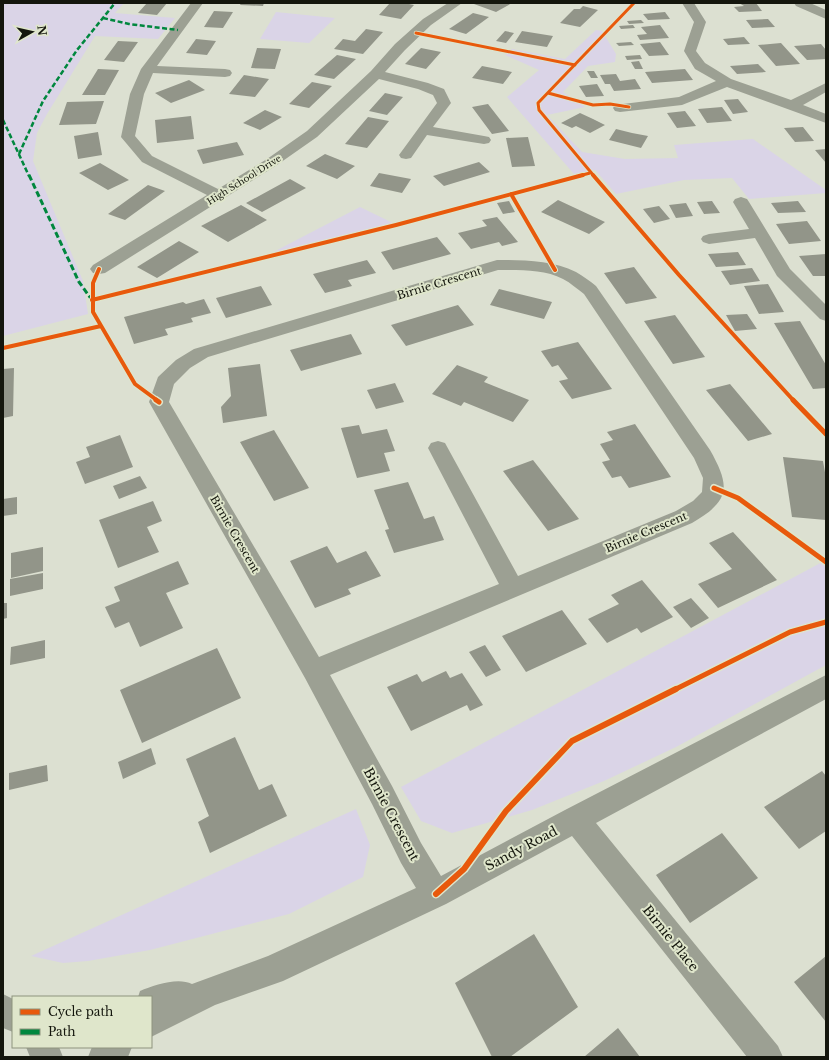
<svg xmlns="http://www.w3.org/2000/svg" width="829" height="1060" font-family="'Libre Baskerville',serif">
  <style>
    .green { fill: #dad4e7 }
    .building { fill: #929589 }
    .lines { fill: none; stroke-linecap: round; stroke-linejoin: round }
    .minor { fill: #9ca093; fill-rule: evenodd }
    .quiet-far1 { stroke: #00873e; stroke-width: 2.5; stroke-dasharray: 5 2.5; stroke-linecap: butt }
    .quiet { stroke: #00873e; stroke-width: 3; stroke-dasharray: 6 3; stroke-linecap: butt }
    .cycleway-far3-casing { stroke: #dfe6cb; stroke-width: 4.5 }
    .cycleway-far2-casing { stroke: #dfe6cb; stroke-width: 6 }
    .cycleway-far1-casing { stroke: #dfe6cb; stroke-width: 8 }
    .cycleway-casing { stroke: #dfe6cb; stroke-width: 9 }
    .cycleway-far3 { stroke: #e8590c; stroke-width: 3 }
    .cycleway-far2 { stroke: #e8590c; stroke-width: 4 }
    .cycleway-far1 { stroke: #e8590c; stroke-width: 5 }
    .cycleway { stroke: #e8590c; stroke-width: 6 }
    .labels { text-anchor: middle; stroke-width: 4; stroke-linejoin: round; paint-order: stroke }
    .far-street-label { font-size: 9px; fill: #14160d; stroke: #dfe6cb }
    .street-label { font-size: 11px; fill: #14160d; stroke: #dfe6cb }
    .near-street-label { font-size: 13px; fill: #14160d; stroke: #dfe6cb }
  </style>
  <rect width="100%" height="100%" fill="#dce0d1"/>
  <!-- green -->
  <path class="green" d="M3 3H124L115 13 175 18 158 39 95 36 47 114 37 133 33 161 83 281 88 314 3 336Z
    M276 12 335 18 309 43 260 39Z
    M596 30 602 31 616 54 615 62 588 66 563 92 585 107 547 115 582 152 625 159 678 158 674 145 753 139 826 190V193L749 199 732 178 684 180 616 194 595 170 574 174 507 97 539 70 505 55 512 49 565 59Z
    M360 207 395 224 254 262Z
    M826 560V665L676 747 604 781 532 810 452 833 421 821 401 787Z
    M356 809 370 845 363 877 289 914 150 950 88 961 63 963 31 956Z"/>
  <!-- building -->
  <path class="building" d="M147 3H167L157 15 138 13Z
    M241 3H264L263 6 240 5Z
    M390 3H404L414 5 401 19 379 15Z
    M477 3H512L496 12 474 4Z
    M739 3H756L762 11 739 12 734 7 744 6Z
    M583 6 598 10 580 27 560 23 574 9H580Z
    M214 11 233 12 223 28 204 27Z
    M665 12 670 19 648 20 643 14Z
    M473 13 489 17 466 34 449 29Z
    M768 19 775 27 752 28 746 20Z
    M641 20 644 23 629 24 627 21Z
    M633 25 635 28 621 29 619 26Z
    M660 25 669 38 640 40 637 35 647 34 641 27Z
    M366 29 383 32 363 54 334 49 343 39 355 41Z
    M505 31 514 33 506 43 496 41Z
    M522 31 553 36 547 47 515 42Z
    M744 37 750 44 728 45 723 39Z
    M196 39 216 41 207 55 186 53Z
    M118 41 138 42 124 62 104 60Z
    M631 42 634 45 619 46 616 43Z
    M660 42 669 55 649 56 640 44Z
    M781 43 800 64 776 66 758 45Z
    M821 44 826 50V59L807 60 794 46Z
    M257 48 281 49 275 69 251 68Z
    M421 48 441 52 426 69 405 64Z
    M337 55 356 59 334 79 314 75Z
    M640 55 642 59 627 60 625 56Z
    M639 61 643 69H635L631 62Z
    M758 64 766 72 737 74 730 66Z
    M482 66 512 72 503 84 472 78Z
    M98 69 119 70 105 95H82Z
    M685 69 693 80 652 83 645 72Z
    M587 71H594L598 78H591Z
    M616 74 620 81 635 79 641 89 614 91 610 84H605L600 75Z
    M244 75 269 79 255 97 229 94Z
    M189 80 205 90 171 103 155 93Z
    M312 82 332 86 309 108 289 104Z
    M597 84 604 96 586 97 579 86Z
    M385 93 403 97 387 115 369 111Z
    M738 99 741 103 748 112 733 114 724 100Z
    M104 101 96 124 59 125 67 102Z
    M488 104 509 131 492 134 472 107Z
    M722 107 732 121 707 123 698 109Z
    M265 110 282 117 260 130 243 123Z
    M685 111 696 126 677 128 667 113Z
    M580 113 593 119 605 125 590 133 576 126 572 128 561 123Z
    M191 116 194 139 157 143 155 120Z
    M368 117 389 121 367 148 345 144Z
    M803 127 814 141 795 142 784 128Z
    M616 129 632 133 648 136 641 148 609 140Z
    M98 132 102 155 78 159 74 136Z
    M528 137 535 166 512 167 506 138Z
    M237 142 244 155 203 164 197 150Z
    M826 149V163L815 150Z
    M325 154 355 166 337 179 306 166Z
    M479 162 490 172 444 186 433 176Z
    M100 163 129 180 108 190 79 173Z
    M379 173 411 179 402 193 370 186Z
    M290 179 306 188 262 212 246 203Z
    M148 185 165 191 125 220 108 214Z
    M558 200 605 222 589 234 541 212Z
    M509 201 515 212 503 214 497 203Z
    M712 201 720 213 704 214 697 202Z
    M798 201 806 212 778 213 771 203Z
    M686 203 693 216 676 218 669 205Z
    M241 205 267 220 228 242 201 226Z
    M659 206 670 219 654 223 643 209Z
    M497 217 518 242 502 246 499 242 471 249 458 233 487 226 482 220Z
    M807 221 821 241 789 244 776 224Z
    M437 237 451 254 393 270 381 252Z
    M179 241 199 252 157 278 137 267Z
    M738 252 746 265 716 267 708 254Z
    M826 254V276H813L799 256Z
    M367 260 376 273 348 280 352 286 325 293 313 274Z
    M634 267 657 298 626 304 604 273Z
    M752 268 760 281 730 285 721 271Z
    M768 284 784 312 759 314 744 286Z
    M261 286 272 305 226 318 216 298Z
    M499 289 552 302 544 319 490 305Z
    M204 299 211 313 191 318 193 322 165 329 168 335 134 344 124 317 183 302 186 304Z
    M458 305 474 325 406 346 391 325Z
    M747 314 757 329 735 331 726 315Z
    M675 315 705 357 673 364 644 321Z
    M800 321 826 365V388L813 389 774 323Z
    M351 334 362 354 301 371 290 350Z
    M578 342 612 389 572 399 559 381 568 379 558 365 552 367 541 351Z
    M260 364 267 416 223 423 221 407 231 396 228 368Z
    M457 365 488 377 484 382 529 400 513 422 464 402 461 406 432 394Z
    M14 368 13 416 3 418V369Z
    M395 383 404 402 376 409 367 390Z
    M730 384 772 434 748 441 706 390Z
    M635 424 671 477 629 488 621 476 612 478 602 462 610 460 600 444 613 440 607 432Z
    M359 425 362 434 387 429 395 451 384 453 390 471 357 478 341 428Z
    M274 430 309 488 274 501 240 442Z
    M120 435 133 467 85 484 76 462 90 457 86 447Z
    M783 457 823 461 826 478V520L792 517Z
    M533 460 579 519 548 531 503 471Z
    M140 476 147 488 119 499 113 486Z
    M408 482 424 519 434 516 444 540 394 553 385 530 389 529 374 490Z
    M17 497V514L3 516V499Z
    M153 501 162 521 147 527 159 552 118 568 99 520Z
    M733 532 777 580 718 608 698 584 732 569 709 543Z
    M327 546 337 563 366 551 381 576 348 589 351 594 315 608 290 561Z
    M43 547V571L11 578V553Z
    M178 561 189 584 166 593 183 628 140 647 129 622 115 628 105 607 120 601 114 587Z
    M43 573V589L10 596V579Z
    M642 580 673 617 641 633 637 628 607 643 588 619 619 604 611 595Z
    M691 598 709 618 691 628 673 607Z
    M3 603H7V618L3 619Z
    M562 610 587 644 526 672 502 636Z
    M45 640V658L10 665 11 647Z
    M485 645 501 670 486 677 469 652Z
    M217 648 241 698 142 743 120 690Z
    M446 671 450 678 462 673 483 705 470 711 467 705 411 731 387 687 417 674 422 682Z
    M235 737 259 790 272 784 287 816 210 853 198 822 209 816 186 759Z
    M151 748 156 764 123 779 118 762Z
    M47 765 48 781 9 790V773Z
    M822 771 826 776V831L799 849 764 807Z
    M722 833 758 878 690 923 656 875Z
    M534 934 578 1007 510 1057H492L455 983Z
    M826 956V1022L794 982Z
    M618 1028 640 1057H584Z"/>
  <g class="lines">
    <!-- minor -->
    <path class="minor" d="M191 3H203L157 66 225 69 230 70 232 73 230 76 225 77 153 73 144 94 135 136 152 156 218 189 267 159 307 131 371 71 395 44 423 19 448 3H462L431 25 405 50 385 72 428 83 444 89 451 103 433 127 484 136 489 137 491 140 489 143 484 144 427 135 411 158 406 159 401 158 399 155 437 103 433 95 418 89 379 79 317 137 277 165 105 273 99 274 93 273 90 269 93 265 207 195 142 162 121 137 130 94 141 69Z
      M682 3H694L706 22 696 51 705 63 731 79 791 100 826 83V92L803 105 826 114V123L727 87 682 105 620 112 615 111 613 108 615 105 679 97 716 81 695 69 684 51 694 22Z
      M794 3H810L826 10V19L796 6Z
      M741 197 747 199 749 202 790 269 826 305V321L820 319 777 276 755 238 709 244 703 242 701 239 703 236 709 234 749 229 733 202 735 199Z
      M497 260C523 260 552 260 576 272 583 276 590 281 596 286L710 450C731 487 730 501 692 523L330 675 392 786 421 843 441 876 565 810 826 675V699L596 823 778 1046 783 1057H747L572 836 446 904 283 981 215 1005 151 1037V997H138L140 991C154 985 178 977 192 984L268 956 416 888 401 863 372 804 305 678 149 402 158 377 176 360 194 349ZM498 270C520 270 544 269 563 279 571 283 577 289 584 294L694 458 703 478 702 492 693 501 676 511 518 576 445 443 438 441 431 443 428 448 499 584 319 657 169 402 174 384 190 368 208 357Z
      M3 994 13 999V1032L3 1028Z
      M26 1047H59L63 1057H30Z
      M92 1047H132L128 1057H88Z"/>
    <!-- quiet-far1 -->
    <path class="quiet-far1" d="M103 18 129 24 178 30
      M3 120 29 176
      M19 154 43 101 77 50 115 3"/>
    <!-- quiet -->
    <path class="quiet" d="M29 175 79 282 92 300"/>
    <defs>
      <path id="cycleway-far3" d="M416 33 575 65
        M548 93 593 105 610 104 629 107
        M579 176 590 173
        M594 176 539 110 538 103 634 3"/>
      <path id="cycleway-far2" d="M593 175 679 275 794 401
        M511 194 555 270
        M99 269 93 283V312L135 384 158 401
        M92 300 396 225 583 175
        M3 348 101 326"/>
      <path id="cycleway-far1" d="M156 400 159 402
        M793 400 826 434
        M714 488 738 498 826 562
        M674 690 790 632 826 622"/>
      <path id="cycleway" d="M436 894 464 869 506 811 572 741 676 689"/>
    </defs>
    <!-- cycleway-far3 casing -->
    <use href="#cycleway-far3" class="cycleway-far3-casing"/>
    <!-- cycleway-far2 casing -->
    <use href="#cycleway-far2" class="cycleway-far2-casing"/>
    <!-- cycleway-far1 casing -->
    <use href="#cycleway-far1" class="cycleway-far1-casing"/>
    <!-- cycleway casing -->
    <use href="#cycleway" class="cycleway-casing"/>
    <!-- cycleway-far3 -->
    <use href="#cycleway-far3" class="cycleway-far3"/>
    <!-- cycleway-far2 -->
    <use href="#cycleway-far2" class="cycleway-far2"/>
    <!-- cycleway-far1 -->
    <use href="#cycleway-far1" class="cycleway-far1"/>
    <!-- cycleway -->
    <use href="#cycleway" class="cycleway"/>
  </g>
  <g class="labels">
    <!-- far-street labels -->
    <g class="far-street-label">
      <text transform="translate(244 180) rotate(-32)" y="3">High School Drive</text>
    </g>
    <!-- street labels -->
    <g class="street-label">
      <text transform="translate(439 283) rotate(-17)" y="4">Birnie Crescent</text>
      <text transform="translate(646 532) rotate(-23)" y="4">Birnie Crescent</text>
      <text transform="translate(235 534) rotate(60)" y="4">Birnie Crescent</text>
    </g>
    <!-- near-street labels -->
    <g class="near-street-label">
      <text transform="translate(392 814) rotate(62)" y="5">Birnie Crescent</text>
      <text transform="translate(521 848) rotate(-28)" y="5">Sandy Road</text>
      <text transform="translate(671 938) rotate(51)" y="5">Birnie Place</text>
    </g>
  </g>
  <!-- border -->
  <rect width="829" height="1060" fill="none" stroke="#14160d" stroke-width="8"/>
  <!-- legend -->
  <rect x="12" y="996" width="140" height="52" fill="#dfe6cb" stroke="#8e937f"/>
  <rect x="20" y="1009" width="20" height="6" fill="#e8590c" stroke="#8e937f"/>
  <text x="48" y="1016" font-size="12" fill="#14160d">Cycle path</text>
  <rect x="20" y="1029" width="20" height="6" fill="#00873e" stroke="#8e937f"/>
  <text x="48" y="1036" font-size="12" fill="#14160d">Path</text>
  <!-- north arrow -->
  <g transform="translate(32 32) rotate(82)" stroke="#dfe6cb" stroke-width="3" paint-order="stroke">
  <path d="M0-3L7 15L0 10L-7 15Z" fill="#14160d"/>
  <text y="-6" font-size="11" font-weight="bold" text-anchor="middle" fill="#14160d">N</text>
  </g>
</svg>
